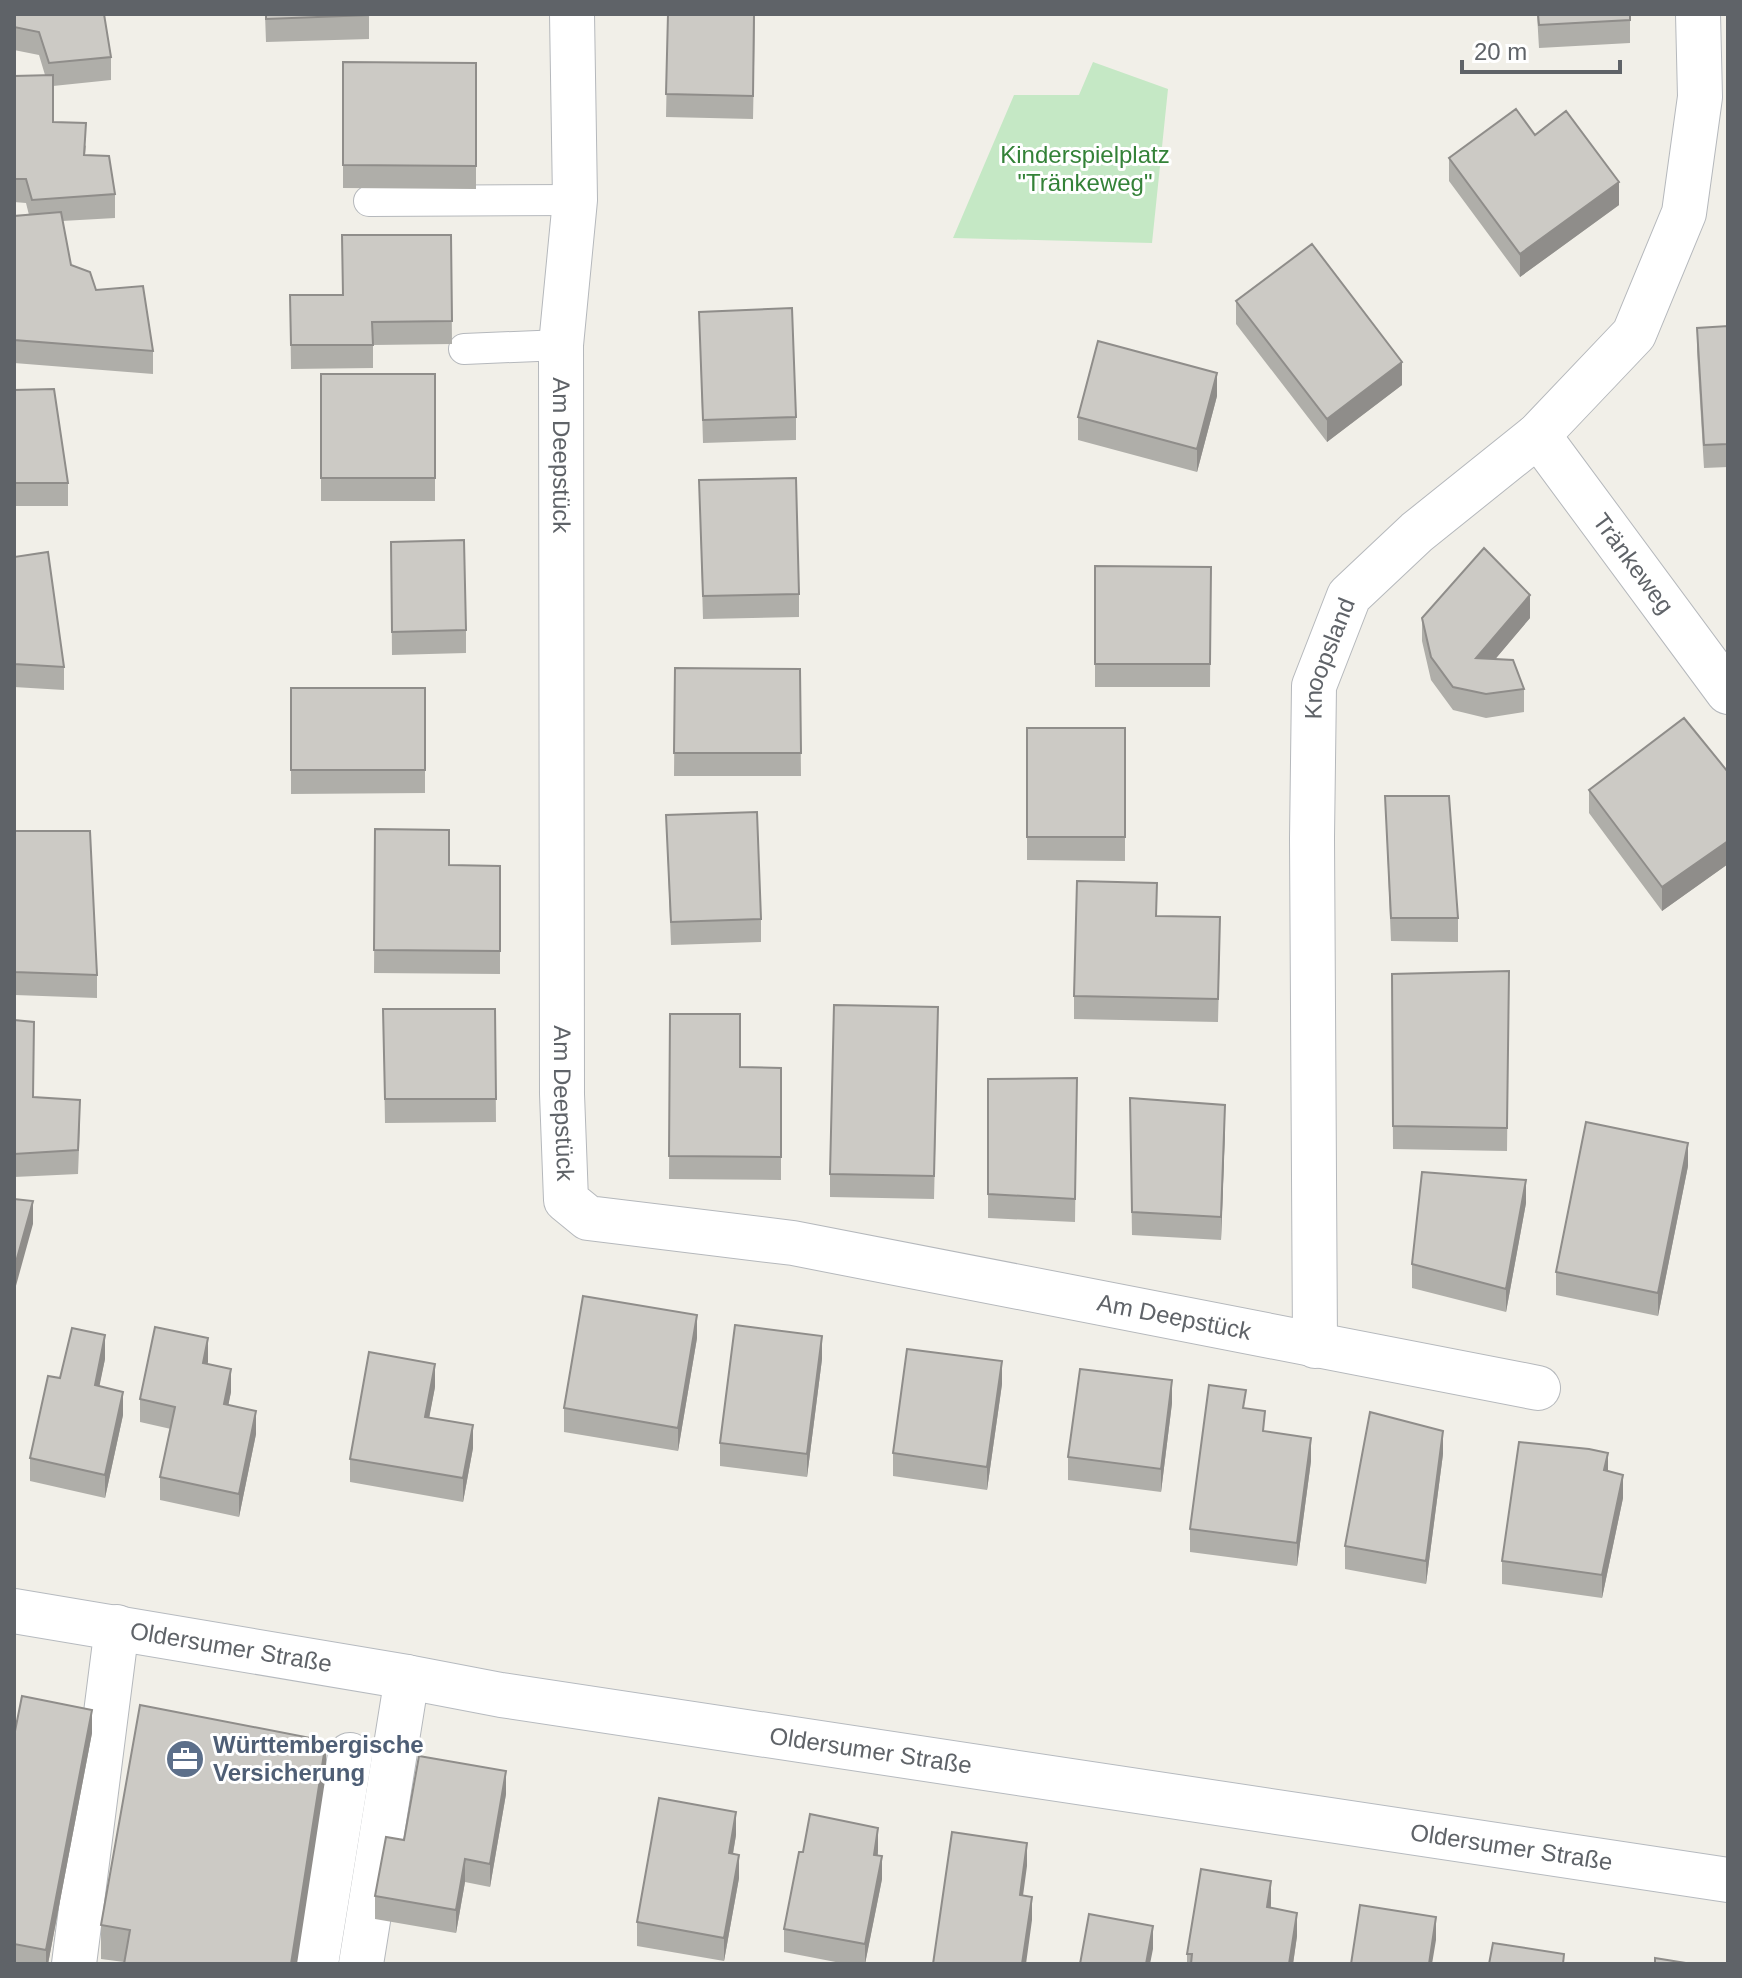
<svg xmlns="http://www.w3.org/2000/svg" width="1742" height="1978" font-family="Helvetica,sans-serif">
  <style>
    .green { fill: #c5e8c5 }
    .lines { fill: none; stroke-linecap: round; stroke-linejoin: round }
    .lane-casing { stroke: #b5b8bc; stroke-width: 32 }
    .street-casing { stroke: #b5b8bc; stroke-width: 46 }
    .secondary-casing { stroke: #b6babf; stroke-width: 46 }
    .lane { stroke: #fff; stroke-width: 30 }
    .street { stroke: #fff; stroke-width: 44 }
    .secondary { stroke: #fff; stroke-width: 44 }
    .wall { fill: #afaea9 }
    .shaded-wall { fill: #8f8d8a }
    .building { fill: #cccac5; stroke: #8f8d8a; stroke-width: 2 }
    .labels { text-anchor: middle; stroke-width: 6; stroke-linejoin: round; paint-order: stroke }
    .park-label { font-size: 24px; fill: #348238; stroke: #fff }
    .street-label { font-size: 24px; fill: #5f6368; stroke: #fff }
    .service-label { font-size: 24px; font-weight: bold; fill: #4e5e75; stroke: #fff; text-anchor: start }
  </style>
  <rect width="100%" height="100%" fill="#f1efe8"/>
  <!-- green -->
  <path class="green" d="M1093 62 1168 89 1152 243 953 238 1014 95H1079Z"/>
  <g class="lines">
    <defs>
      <path id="lane" d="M369 201 575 200
        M464 349 561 345"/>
      <g id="street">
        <path id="s1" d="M572 14 575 200 561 345 562 1094 566 1200 588 1218 793 1243 1538 1388"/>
        <path id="s2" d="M1538 435 1728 692"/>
        <path id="s3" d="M1315 1346 1312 838 1314 686 1349 596 1417 532 1538 435 1634 334 1684 213 1700 97 1698 14"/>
        <path d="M74 1964 117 1627"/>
        <path d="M316 1964 350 1755"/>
        <path d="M361 1964 407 1677"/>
      </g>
      <g id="secondary">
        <path id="s4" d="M14 1611 407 1677 501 1695 1728 1880"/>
      </g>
    </defs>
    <!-- lane casing -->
    <use href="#lane" class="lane-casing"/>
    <!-- street casing -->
    <use href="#street" class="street-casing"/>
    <!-- secondary casing -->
    <use href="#secondary" class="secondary-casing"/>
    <!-- lane -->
    <use href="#lane" class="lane"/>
    <!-- street -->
    <use href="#street" class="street"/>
    <!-- secondary -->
    <use href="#secondary" class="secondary"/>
  </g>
  <!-- wall -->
  <path class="wall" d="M14 14 111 57V80L53 86V122L86 146 85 155 115 194V218L62 221 71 265 153 351V374L14 363V216L29 215 26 203 14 202V76L45 75 39 55 14 50Z
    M265 14H369V39L266 42Z
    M668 14H755L753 119 666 117Z
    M1537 14H1630V43L1539 48Z
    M343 62 476 63V189L343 188Z
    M1449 158 1619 205 1520 277 1449 181Z
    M451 235 452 344 373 345V368L291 369 290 295H343Z
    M1236 301 1402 385 1327 442 1236 324Z
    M699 312 796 417V440L703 443Z
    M1728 326V467L1704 468 1697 351V328Z
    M321 374H435V501H321Z
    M14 390 68 483V506H14Z
    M1217 396 1197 472 1078 440V417Z
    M699 480 799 594V617L703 619Z
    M391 542 466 630V653L392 655Z
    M14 557 64 667V690L14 687Z
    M1095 566 1211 567 1210 687H1095Z
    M1422 618H1530L1495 659 1524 689V712L1486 718 1453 710 1431 680 1422 641Z
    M675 668 800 669 801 776H674Z
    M291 688H425V793L291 794Z
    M1027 728H1125V861L1027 860Z
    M1728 772V864L1662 911 1589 813V790Z
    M1385 796 1458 918V942L1391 941Z
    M666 815 761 919V942L671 945Z
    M375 829 449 865 500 866V974L374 973Z
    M14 831 97 975V998L15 995V1018Z
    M1157 916 1220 940 1218 1022 1074 1019V996Z
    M1509 971 1507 1151 1393 1149 1392 974Z
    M383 1009H495L496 1122 385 1123Z
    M670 1014 740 1067 781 1068V1180L669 1179Z
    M14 1020 34 1097 80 1123 78 1174 14 1177Z
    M938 1030 934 1199 830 1197V1174Z
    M1077 1078 1075 1222 988 1218V1079Z
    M1130 1098 1225 1128 1221 1240 1132 1235Z
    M1688 1166 1658 1316 1556 1295V1272Z
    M1526 1203 1506 1312 1412 1288V1264Z
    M697 1338 678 1451 564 1432V1408Z
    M105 1359 99 1386 123 1415 105 1498 30 1481V1458L60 1378Z
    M822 1359 807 1477 720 1466V1443Z
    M207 1364 231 1392 228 1405 256 1434 239 1517 160 1500V1477L171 1429 140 1422V1399Z
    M1002 1384 987 1490 893 1476V1453Z
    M435 1387 429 1417 473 1448 463 1502 350 1482V1459Z
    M1172 1403 1161 1492 1068 1480V1457Z
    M1246 1408 1265 1432 1311 1461 1297 1566 1190 1552V1529Z
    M1443 1454 1426 1584 1345 1569V1546Z
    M1608 1471 1623 1498 1602 1598 1502 1584V1561Z
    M92 1733 48 1964H14V1736Z
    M326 1774 124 1962 101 1959V1925Z
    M506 1794 490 1887 465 1882 456 1933 375 1919V1896L404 1840Z
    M736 1835 733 1854 739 1878 724 1961 637 1946V1922Z
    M878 1851V1856L882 1879 865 1964H846L784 1952V1929Z
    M1271 1904V1908L1297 1936 1293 1964H1187V1954Z"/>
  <!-- shaded-wall -->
  <path class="shaded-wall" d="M1619 182V205L1520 277V254Z
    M1402 362V385L1327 442V419Z
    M1217 373V396L1197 472V449Z
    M1530 595V618L1476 682V658Z
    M1728 841V864L1662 911V887Z
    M1225 1105V1128L1221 1240V1217Z
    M1688 1143V1166L1658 1316V1293Z
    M1526 1180V1203L1506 1312V1289Z
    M33 1201V1224L14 1293V1269Z
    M697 1315V1338L678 1451V1428Z
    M105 1335V1359L95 1408V1385Z
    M822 1336V1359L807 1477V1454Z
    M208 1338V1362L203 1386V1363Z
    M1002 1361V1384L987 1490V1467Z
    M435 1364V1387L425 1440V1417Z
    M231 1369V1392L224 1427V1404Z
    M1172 1380V1403L1161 1492V1469Z
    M123 1392V1415L105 1498V1475Z
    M256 1411V1434L239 1517V1494Z
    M473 1425V1448L463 1502V1478Z
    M1443 1431V1454L1426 1584V1561Z
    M1311 1438V1461L1297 1566V1543Z
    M1608 1453V1476L1604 1470Z
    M1623 1475V1498L1602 1598V1575Z
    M92 1710V1733L48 1964H46V1950Z
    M326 1741V1774L297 1964H291Z
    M506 1771V1794L490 1887V1864Z
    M736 1812V1835L729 1876V1853Z
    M878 1828V1851L874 1878V1855Z
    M1027 1843V1866L1020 1918V1895Z
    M739 1855V1878L724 1961V1938Z
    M882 1856V1879L865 1964V1944Z
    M465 1859V1882L456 1933V1910Z
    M1271 1881V1904L1267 1930V1907Z
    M1032 1897V1920L1026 1964H1022Z
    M1297 1913V1936L1293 1964H1289Z
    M1436 1917V1940L1432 1964H1429Z
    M1153 1926V1949L1150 1964H1146Z"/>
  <!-- building -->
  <path class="building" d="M14 14H104L111 57 49 63 39 32 14 27Z
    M266 14H369V15L266 19Z
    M668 14H754L753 96 666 94Z
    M1538 14H1630V20L1539 25Z
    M343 62 476 63V166L343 165Z
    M53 75V122L86 123 84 155 109 156 115 194 32 200 26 179H14V76Z
    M1516 109 1535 135 1566 111 1619 182 1520 254 1449 158Z
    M61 212 71 265 90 272 96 290 143 286 153 351 14 340V216Z
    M342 235H451L452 321 372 322 373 345H291L290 295H343Z
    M1312 244 1402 362 1327 419 1236 301Z
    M792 308 796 417 703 420 699 312Z
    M1728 326V444L1704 445 1697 328Z
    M1098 341 1217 373 1197 449 1078 417Z
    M321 374H435V478H321Z
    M54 389 68 483H14V390Z
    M796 478 799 594 703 596 699 480Z
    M464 540 466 630 392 632 391 542Z
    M1484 548 1530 595 1476 658 1513 660 1524 689 1486 694 1453 687 1431 657 1422 618Z
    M48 552 64 667 14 664V557Z
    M1095 566 1211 567 1210 664H1095Z
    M675 668 800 669 801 753H674Z
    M291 688H425V770H291Z
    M1684 718 1728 772V841L1662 887 1589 790Z
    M1027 728H1125V837H1027Z
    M1385 796H1449L1458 918H1391Z
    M757 812 761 919 671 922 666 815Z
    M375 829 449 830V865L500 866V951L374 950Z
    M14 831H90L97 975 14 972Z
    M1077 881 1157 883 1156 916 1220 917 1218 999 1074 996Z
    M1509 971 1507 1128 1393 1126 1392 974Z
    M834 1005 938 1007 934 1176 830 1174Z
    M383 1009H495L496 1099H385Z
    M670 1014H740V1067L781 1068V1157L669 1156Z
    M14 1020 34 1022 33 1097 80 1100 78 1150 14 1154Z
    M1077 1078 1075 1199 988 1194V1079Z
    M1130 1098 1225 1105 1221 1217 1132 1212Z
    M1586 1122 1688 1143 1658 1293 1556 1272Z
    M1422 1172 1526 1180 1506 1289 1412 1264Z
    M14 1199 33 1201 14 1269Z
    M583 1296 697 1315 678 1428 564 1408Z
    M735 1325 822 1336 807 1454 720 1443Z
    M155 1327 208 1338 203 1363 231 1369 224 1404 256 1411 239 1494 160 1477 175 1407 140 1399Z
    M72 1328 105 1335 95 1385 123 1392 105 1475 30 1458 48 1376 60 1378Z
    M907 1349 1002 1361 987 1467 893 1453Z
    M369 1352 435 1364 425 1417 473 1425 463 1478 350 1459Z
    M1080 1369 1172 1380 1161 1469 1068 1457Z
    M1209 1385 1246 1390 1243 1408 1265 1411 1263 1431 1311 1438 1297 1543 1190 1529Z
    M1370 1412 1443 1431 1426 1561 1345 1546Z
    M1519 1442 1589 1449 1608 1453 1604 1470 1623 1475 1602 1575 1502 1561Z
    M22 1696 92 1710 46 1950 14 1944V1736Z
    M140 1705 326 1741 291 1964H124L130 1930 101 1925Z
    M419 1756 506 1771 490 1864 465 1859 456 1910 375 1896 386 1837 404 1840Z
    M659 1798 736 1812 729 1853 739 1855 724 1938 637 1922Z
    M810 1814 878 1828 874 1855 882 1856 865 1944 784 1929 799 1852H803Z
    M952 1832 1027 1843 1020 1895 1032 1897 1022 1964H933Z
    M1201 1869 1271 1881 1267 1907 1297 1913 1289 1964H1191L1192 1954H1187Z
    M1360 1905 1436 1917 1429 1964H1351Z
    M1089 1914 1153 1926 1146 1964H1080Z
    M1493 1943 1564 1954 1563 1964H1489Z
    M1655 1958 1692 1964H1655Z"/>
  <!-- icons -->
  <defs>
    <symbol id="office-disc" viewBox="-11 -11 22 22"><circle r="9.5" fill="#5c6f8a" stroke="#fff"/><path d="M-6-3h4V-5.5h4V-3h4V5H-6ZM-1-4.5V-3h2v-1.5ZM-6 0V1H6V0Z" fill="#fff"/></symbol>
  </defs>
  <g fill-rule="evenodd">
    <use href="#office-disc" x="163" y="1737" width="44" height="44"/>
  </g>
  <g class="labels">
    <!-- park labels -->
    <g class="park-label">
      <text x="1085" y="163">Kinderspielplatz<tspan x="1085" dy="28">"Tränkeweg"</tspan></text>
    </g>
    <!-- street labels -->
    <g class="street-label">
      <text dy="8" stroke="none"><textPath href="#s1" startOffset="442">Am Deepstück</textPath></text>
      <text dy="8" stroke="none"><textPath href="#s2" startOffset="160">Tränkeweg</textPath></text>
      <text dy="8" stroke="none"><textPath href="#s3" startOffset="690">Knoopsland</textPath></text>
      <text dy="8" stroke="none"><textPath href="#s1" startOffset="1090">Am Deepstück</textPath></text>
      <text dy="8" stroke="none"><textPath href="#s1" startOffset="1810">Am Deepstück</textPath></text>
      <text dy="8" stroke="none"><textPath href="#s4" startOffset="220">Oldersumer Straße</textPath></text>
      <text dy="8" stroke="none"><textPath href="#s4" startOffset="868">Oldersumer Straße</textPath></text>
      <text dy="8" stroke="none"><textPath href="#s4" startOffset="1516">Oldersumer Straße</textPath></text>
    </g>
    <!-- service labels -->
    <g class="service-label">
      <text x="213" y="1753">Württembergische<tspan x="213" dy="28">Versicherung</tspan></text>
    </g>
  </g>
  <!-- border -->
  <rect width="1742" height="1978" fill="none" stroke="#5f6368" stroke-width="32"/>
  <!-- scale -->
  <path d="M1462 60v12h158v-12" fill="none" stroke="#5f6368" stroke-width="4"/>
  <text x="1474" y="60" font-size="24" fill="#5f6368" stroke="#ffffff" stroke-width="6" paint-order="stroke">20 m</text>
</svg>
